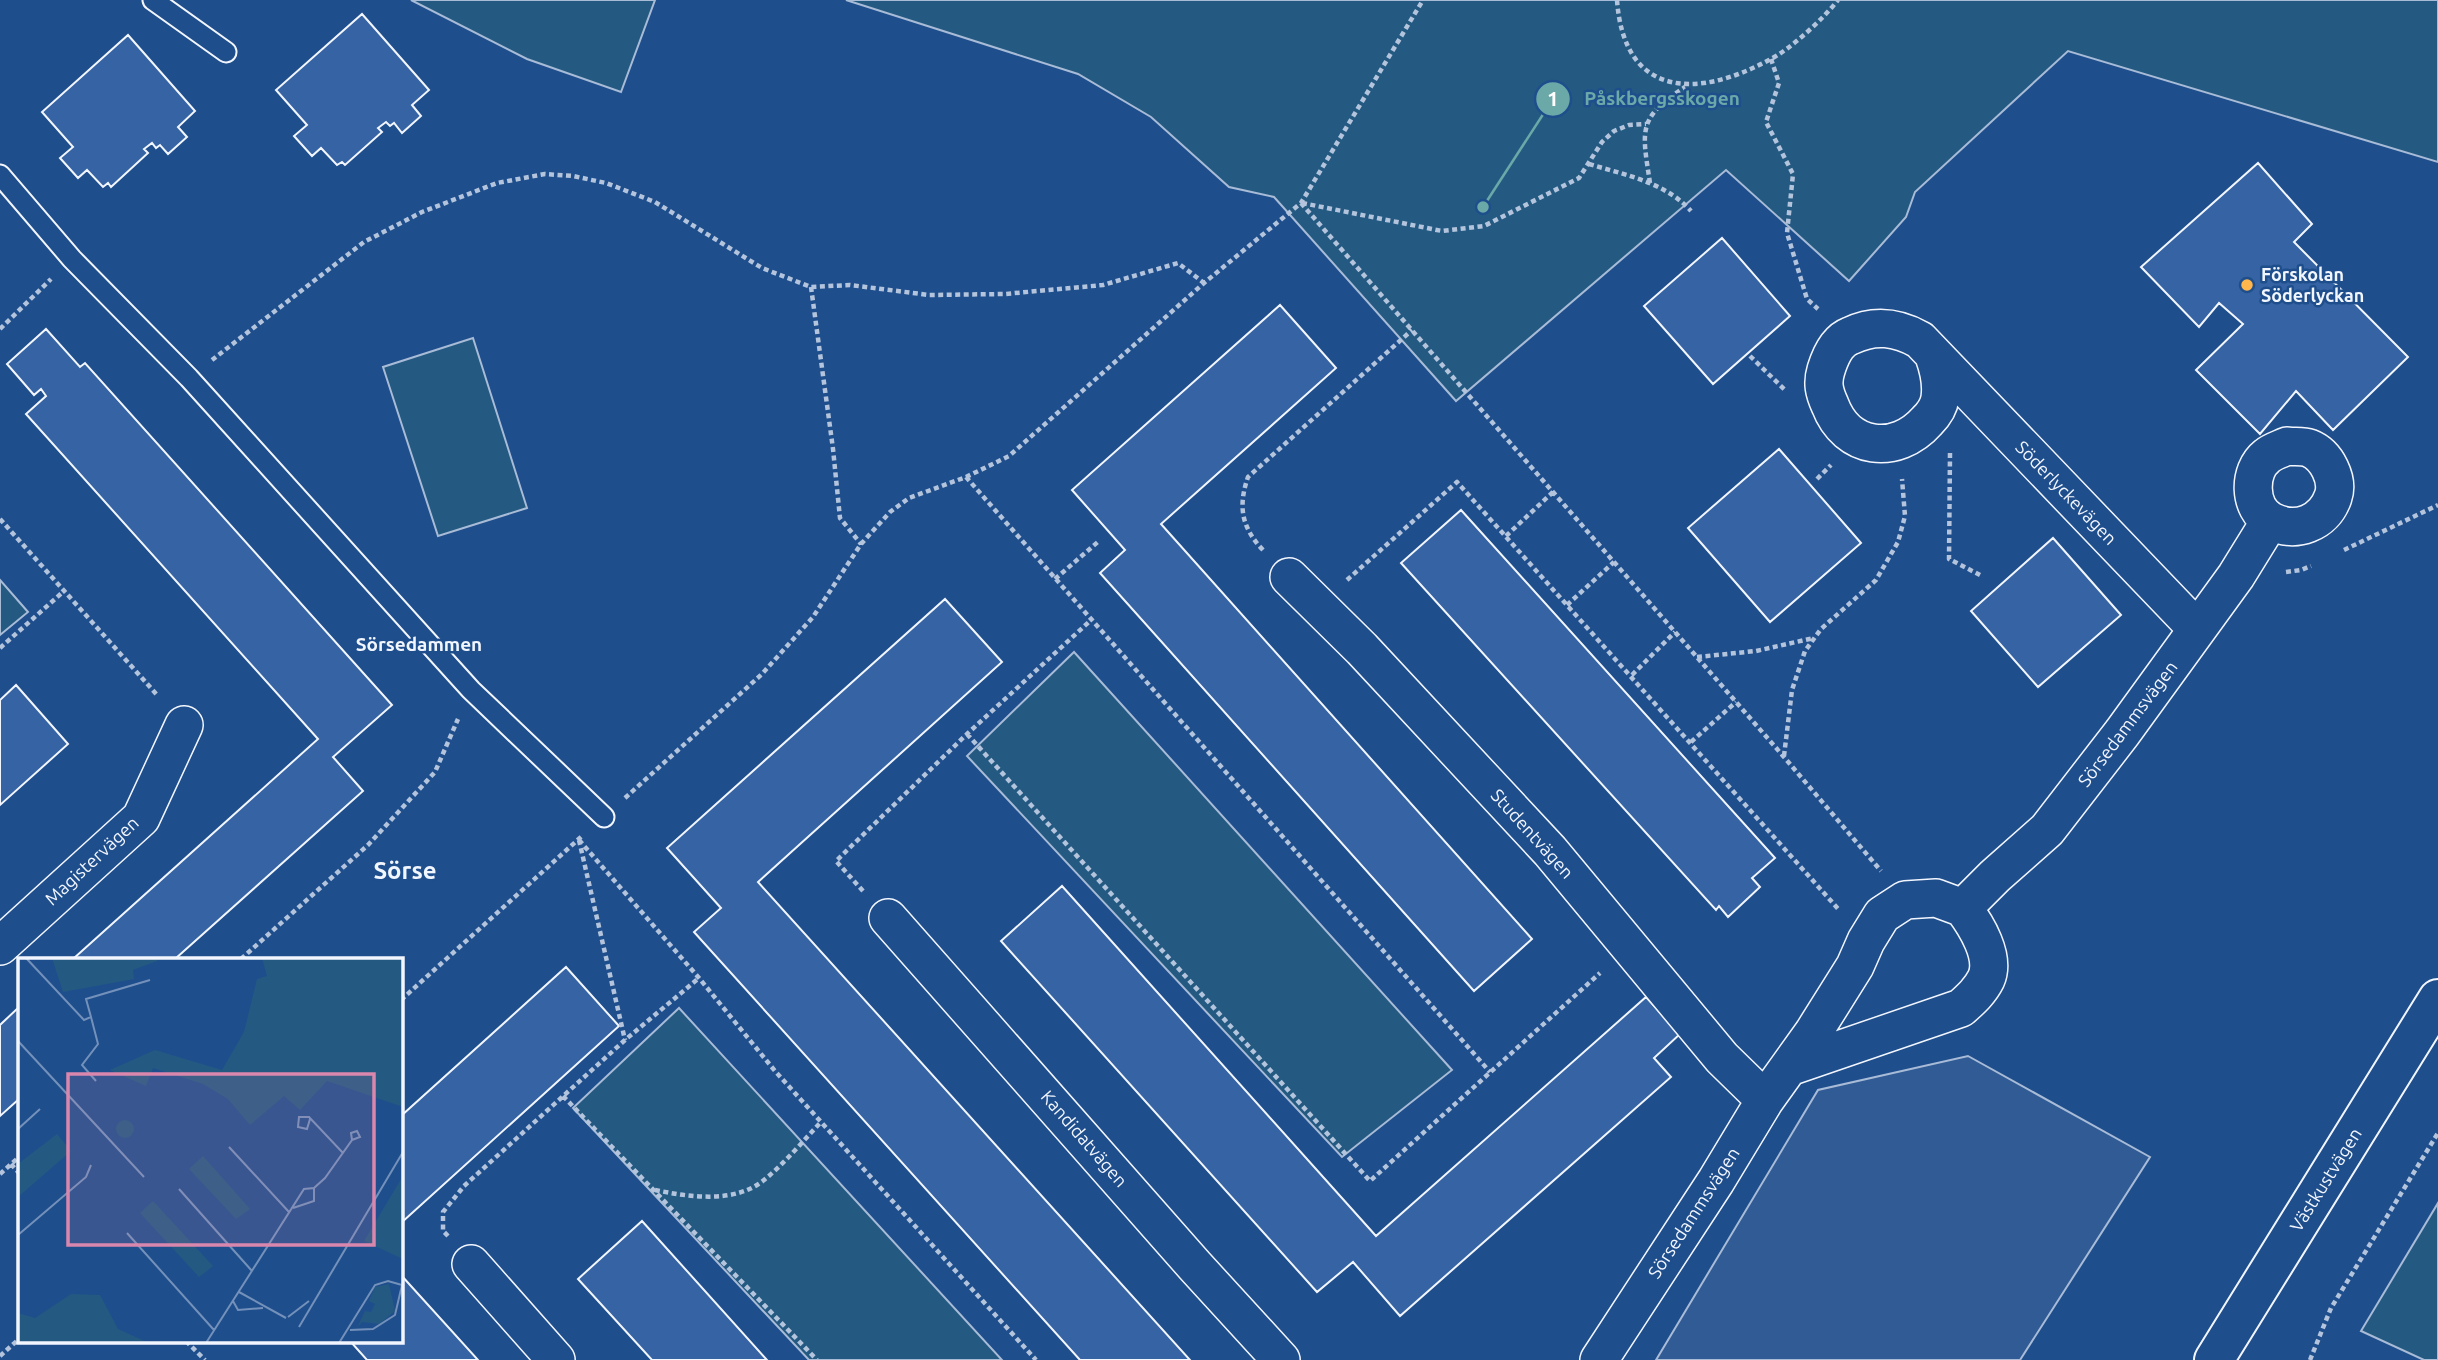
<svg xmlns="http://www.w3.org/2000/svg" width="2438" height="1360" font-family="Ubuntu,sans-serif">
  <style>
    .green { fill: #245a82; stroke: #a8bbd7; stroke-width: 2 }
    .parking { fill: #305b95; stroke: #a8bbd7; stroke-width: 2 }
    .building { fill: #3563a3; stroke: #f2f6ff; stroke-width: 2 }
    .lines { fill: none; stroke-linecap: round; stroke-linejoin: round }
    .service-casing { stroke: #f2f6ff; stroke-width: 23 }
    .minor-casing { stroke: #f2f6ff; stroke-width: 40 }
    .tertiary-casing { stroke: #f2f6ff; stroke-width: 42 }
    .path { stroke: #b3c4dc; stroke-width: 4.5; stroke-dasharray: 5 3.5; stroke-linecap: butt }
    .service { stroke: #1f4e8c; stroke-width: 19 }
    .minor { stroke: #1f4e8c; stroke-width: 37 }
    .tertiary { stroke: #1f4e8c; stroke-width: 38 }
    .poi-dot { fill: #ffb74d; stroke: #1f4e8c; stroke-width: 2.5 }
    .labels { text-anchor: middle; stroke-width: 5; stroke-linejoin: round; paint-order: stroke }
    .poi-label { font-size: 18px; font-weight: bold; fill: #f2f6ff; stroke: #1f4e8c; text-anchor: start }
    .street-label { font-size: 18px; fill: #f2f6ff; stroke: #1f4e8c }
    .neighbourhood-label { font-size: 19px; font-weight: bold; fill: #f2f6ff; stroke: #1f4e8c }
    .district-label { font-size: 24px; font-weight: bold; fill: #f2f6ff; stroke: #1f4e8c }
    .inset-road { fill: none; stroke: #7391ba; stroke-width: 2 }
    .view { fill: #da87ad; fill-opacity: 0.15; stroke: #da87ad; stroke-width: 3.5 }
    .inset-edge { fill: none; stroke: #f2f6ff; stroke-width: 3.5 }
    .leader { fill: none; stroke: #6aa9a8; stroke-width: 2.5 }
    .callout-dot { fill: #6aa9a8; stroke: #1f4e8c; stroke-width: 2.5 }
    .mark-label { font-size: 21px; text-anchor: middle; font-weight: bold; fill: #fff }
    .callout-label { font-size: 19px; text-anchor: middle; font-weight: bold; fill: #6aa9a8; stroke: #1f4e8c; stroke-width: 5; stroke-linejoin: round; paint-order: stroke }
  </style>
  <rect width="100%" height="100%" fill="#1f4e8c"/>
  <!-- green -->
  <path class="green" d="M411 0H655L621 92 527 59Z
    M846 0H2438V162L2068 51 1915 192 1906 217 1849 281 1726 170 1456 401 1274 197 1229 187 1151 117 1078 74Z
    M473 338 527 508 438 536 383 367Z
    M0 580 28 612 0 635Z
    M1074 652 1452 1070 1342 1157 967 756Z
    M679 1008 1002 1360H809L573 1108Z
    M2438 1203V1360H2424L2361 1331Z"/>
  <!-- parking -->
  <path class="parking" d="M1968 1056 2150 1157 2020 1360H1656L1818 1090Z"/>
  <!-- building -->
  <path class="building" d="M362 14 429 90 412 105 421 116 402 133 394 123 390 126 386 122 378 128 382 132 345 165 342 162 337 165 321 148 312 156 294 136 307 125 276 90Z
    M128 35 195 111 178 127 187 137 168 154 160 145 156 148 152 143 144 149 148 153 111 187 108 183 103 187 87 170 78 178 60 158 73 147 42 112Z
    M2258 163 2312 224 2294 242 2408 357 2333 430 2296 391 2260 434 2196 370 2243 324 2219 303 2199 327 2141 267Z
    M1722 238 1790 316 1713 384 1644 306Z
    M1280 305 1336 368 1161 524 1532 939 1474 991 1100 573 1125 550 1072 490Z
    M46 329 80 367 85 363 392 705 333 757 363 791 175 959H73L318 739 26 414 46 396 41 389 34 395 7 364Z
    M1779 449 1861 543 1770 622 1688 528Z
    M1461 510 1775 858 1752 878 1760 887 1728 917 1719 906 1716 910 1401 563Z
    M2053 538 2121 615 2038 687 1971 611Z
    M945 599 1002 662 758 882 1190 1360H1080L694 932 721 908 667 848Z
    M16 685 68 744 0 805V700Z
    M1062 886 1376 1236 1646 997 1680 1034 1654 1058 1671 1077 1400 1316 1353 1262 1317 1292 1001 941Z
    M566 967 619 1026 401 1223V1116Z
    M19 1007V1099L0 1116V1025Z
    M642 1221 767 1360H652L578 1279Z
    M401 1275 478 1360H367L350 1341H401Z"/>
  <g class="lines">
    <defs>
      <path id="service" d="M153 0 226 52
        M0 175 72 259 189 378 471 690 604 817"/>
      <path id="minor" d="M1934 356C1939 370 1942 384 1940 398 1939 406 1933 415 1927 421 1896 456 1847 450 1830 405 1824 392 1822 383 1826 370 1830 357 1837 341 1850 336 1875 324 1897 327 1920 340L2197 629
        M2287 446C2293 447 2303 446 2309 448 2327 455 2339 480 2333 497 2324 523 2296 534 2271 521 2248 508 2248 471 2267 456 2273 451 2281 449 2287 446Z
        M1289 577 1362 649 1550 851 1722 1058 1765 1100
        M888 918 1195 1266 1281 1360
        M0 946 141 818 184 725
        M1789 1067 1961 1008C1971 999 1980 991 1986 979 1996 957 1976 925 1963 908
        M471 1264 556 1360
        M1599 1360 1716 1181 1765 1100 1813 1033 1855 966 1866 941 1882 915 1905 900 1936 898 1963 908 1995 876 2047 830 2122 733 2236 576 2270 521"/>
      <path id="tertiary" d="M2214 1360 2438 999"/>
    </defs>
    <!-- service casing -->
    <use href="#service" class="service-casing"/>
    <!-- minor casing -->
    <use href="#minor" class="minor-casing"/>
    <!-- tertiary casing -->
    <use href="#tertiary" class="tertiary-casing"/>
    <!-- path -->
    <path class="path" d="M1617 0C1624 98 1697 99 1769 60 1791 49 1823 19 1838 0
      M1771 59 1779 83 1766 122 1793 174 1787 233 1807 299 1818 309
      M1589 164C1625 175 1665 182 1691 211
      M1650 183C1642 130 1637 118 1685 87
      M1301 203 1784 757 1881 871
      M1302 203 1442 231 1484 226 1579 178 1602 142 1614 131 1629 125 1646 124
      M811 287 833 449 840 518 861 544
      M0 329 51 279
      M1750 356 1785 390
      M212 360 364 242 422 212 497 183 545 174 573 176 606 183 655 202 762 268 811 287 850 285 929 295 1005 294 1103 285 1178 263 1204 283
      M1950 453 1949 559 1980 575
      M966 477 1490 1072
      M1817 479 1831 465
      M0 519 158 696
      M1506 536 1553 492
      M1263 550C1241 527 1238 506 1248 477L1412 330
      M2344 550 2438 505
      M2286 572 2301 570 2311 566
      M1055 579 1099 541
      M1347 580 1457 482 1840 911
      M1567 605 1614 562
      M0 648 64 591
      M1697 657 1756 651 1814 638
      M1632 675 1675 632
      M967 734 1370 1181 1600 973
      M1691 742 1736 702
      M1784 756 1792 690 1805 651 1821 629 1876 580 1898 542 1905 516 1902 479
      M625 798 762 674 813 617 861 544 890 512 909 498 966 477 1009 456 1204 283 1301 203 1423 0
      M579 840 699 978 775 1071 1036 1360
      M579 840 625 1040
      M863 891 836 861 967 734 1091 620
      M241 959 368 845 435 772 458 719
      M401 1000 582 836
      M563 1096 817 1360
      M11 1164 19 1173
      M0 1174 19 1157
      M655 1190C689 1197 735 1204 764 1180 785 1163 803 1141 821 1122
      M448 1236 443 1231V1212L464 1186 625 1040 699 978
      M186 1341 205 1360
      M0 1356 19 1339
      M2310 1360 2331 1308 2438 1133"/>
    <!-- service -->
    <use href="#service" class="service"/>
    <!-- minor -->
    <use href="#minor" class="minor"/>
    <!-- tertiary -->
    <use href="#tertiary" class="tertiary"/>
  </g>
  <!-- markers -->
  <circle class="poi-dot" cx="2247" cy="285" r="7"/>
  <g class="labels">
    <!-- poi labels -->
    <g class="poi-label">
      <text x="2261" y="281">Förskolan<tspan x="2261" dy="21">Söderlyckan</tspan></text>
    </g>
    <!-- street labels -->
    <g class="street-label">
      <text transform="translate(2066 493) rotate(46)" y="6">Söderlyckevägen</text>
      <text transform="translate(2128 724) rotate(-53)" y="6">Sörsedammsvägen</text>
      <text transform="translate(1532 834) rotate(48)" y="6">Studentvägen</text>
      <text transform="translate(92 861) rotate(-43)" y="6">Magistervägen</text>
      <text transform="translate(1084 1139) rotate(49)" y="6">Kandidatvägen</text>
      <text transform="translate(2326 1180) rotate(-58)" y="6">Västkustvägen</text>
      <text transform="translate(1694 1213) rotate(-57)" y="6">Sörsedammsvägen</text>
    </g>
    <!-- neighbourhood labels -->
    <g class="neighbourhood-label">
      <text x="419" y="651">Sörsedammen</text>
    </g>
    <!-- district labels -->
    <g class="district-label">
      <text x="405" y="879">Sörse</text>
    </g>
  </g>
  <!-- overview -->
  <g transform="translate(18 958)">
    <rect width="385" height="385" fill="#1f4e8c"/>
    <path d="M34 0H139V3L115 12 116 21 45 34ZM244 0H385V149L309 123 282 152 266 138 232 167 210 141 185 126 135 110 128 128 92 112 137 92 204 112 226 74 239 21 249 18ZM98 171a9 9 0 1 1 18 0a9 9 0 1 1-18 0ZM39 176 53 193 0 239V206ZM185 198 232 251 218 261 171 211ZM385 218V301L346 283ZM135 243 195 308 181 319 122 255ZM371 326 377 353 361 366 344 364 339 370 347 353 353 354 357 346 351 343 357 329ZM53 336 82 337 100 371 131 385H0V355L17 360Z" fill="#245a82"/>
    <path class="inset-road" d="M8 0 66 62 73 59 68 41 132 22M73 59 80 86 64 107 78 123M0 83 126 219M292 161 289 171 280 169 281 159H291L325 195M0 171 22 151M211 189 271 254M161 231 234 313M275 250 296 243V230M109 275 196 372M0 277 68 219 73 207M221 334 268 360M215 343 220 352 245 350M270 359 291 343M281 369 385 194M188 385 286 231 296 230 307 220 334 182 333 175 339 173 342 179 334 182M321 385 357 327 370 323 384 327 377 357 355 371 332 372"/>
    <path class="view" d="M50 116H356V287H50Z"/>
    <rect width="385" height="385" class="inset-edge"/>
  </g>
  <!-- callouts -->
  <path class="leader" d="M1483 207L1553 99"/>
  <g class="callout-dot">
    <circle cx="1483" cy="207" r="7"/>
    <circle cx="1553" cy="99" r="18"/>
  </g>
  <g class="mark-label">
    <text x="1553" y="106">1</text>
  </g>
  <g class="callout-label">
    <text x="1662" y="105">Påskbergsskogen</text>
  </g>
</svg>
